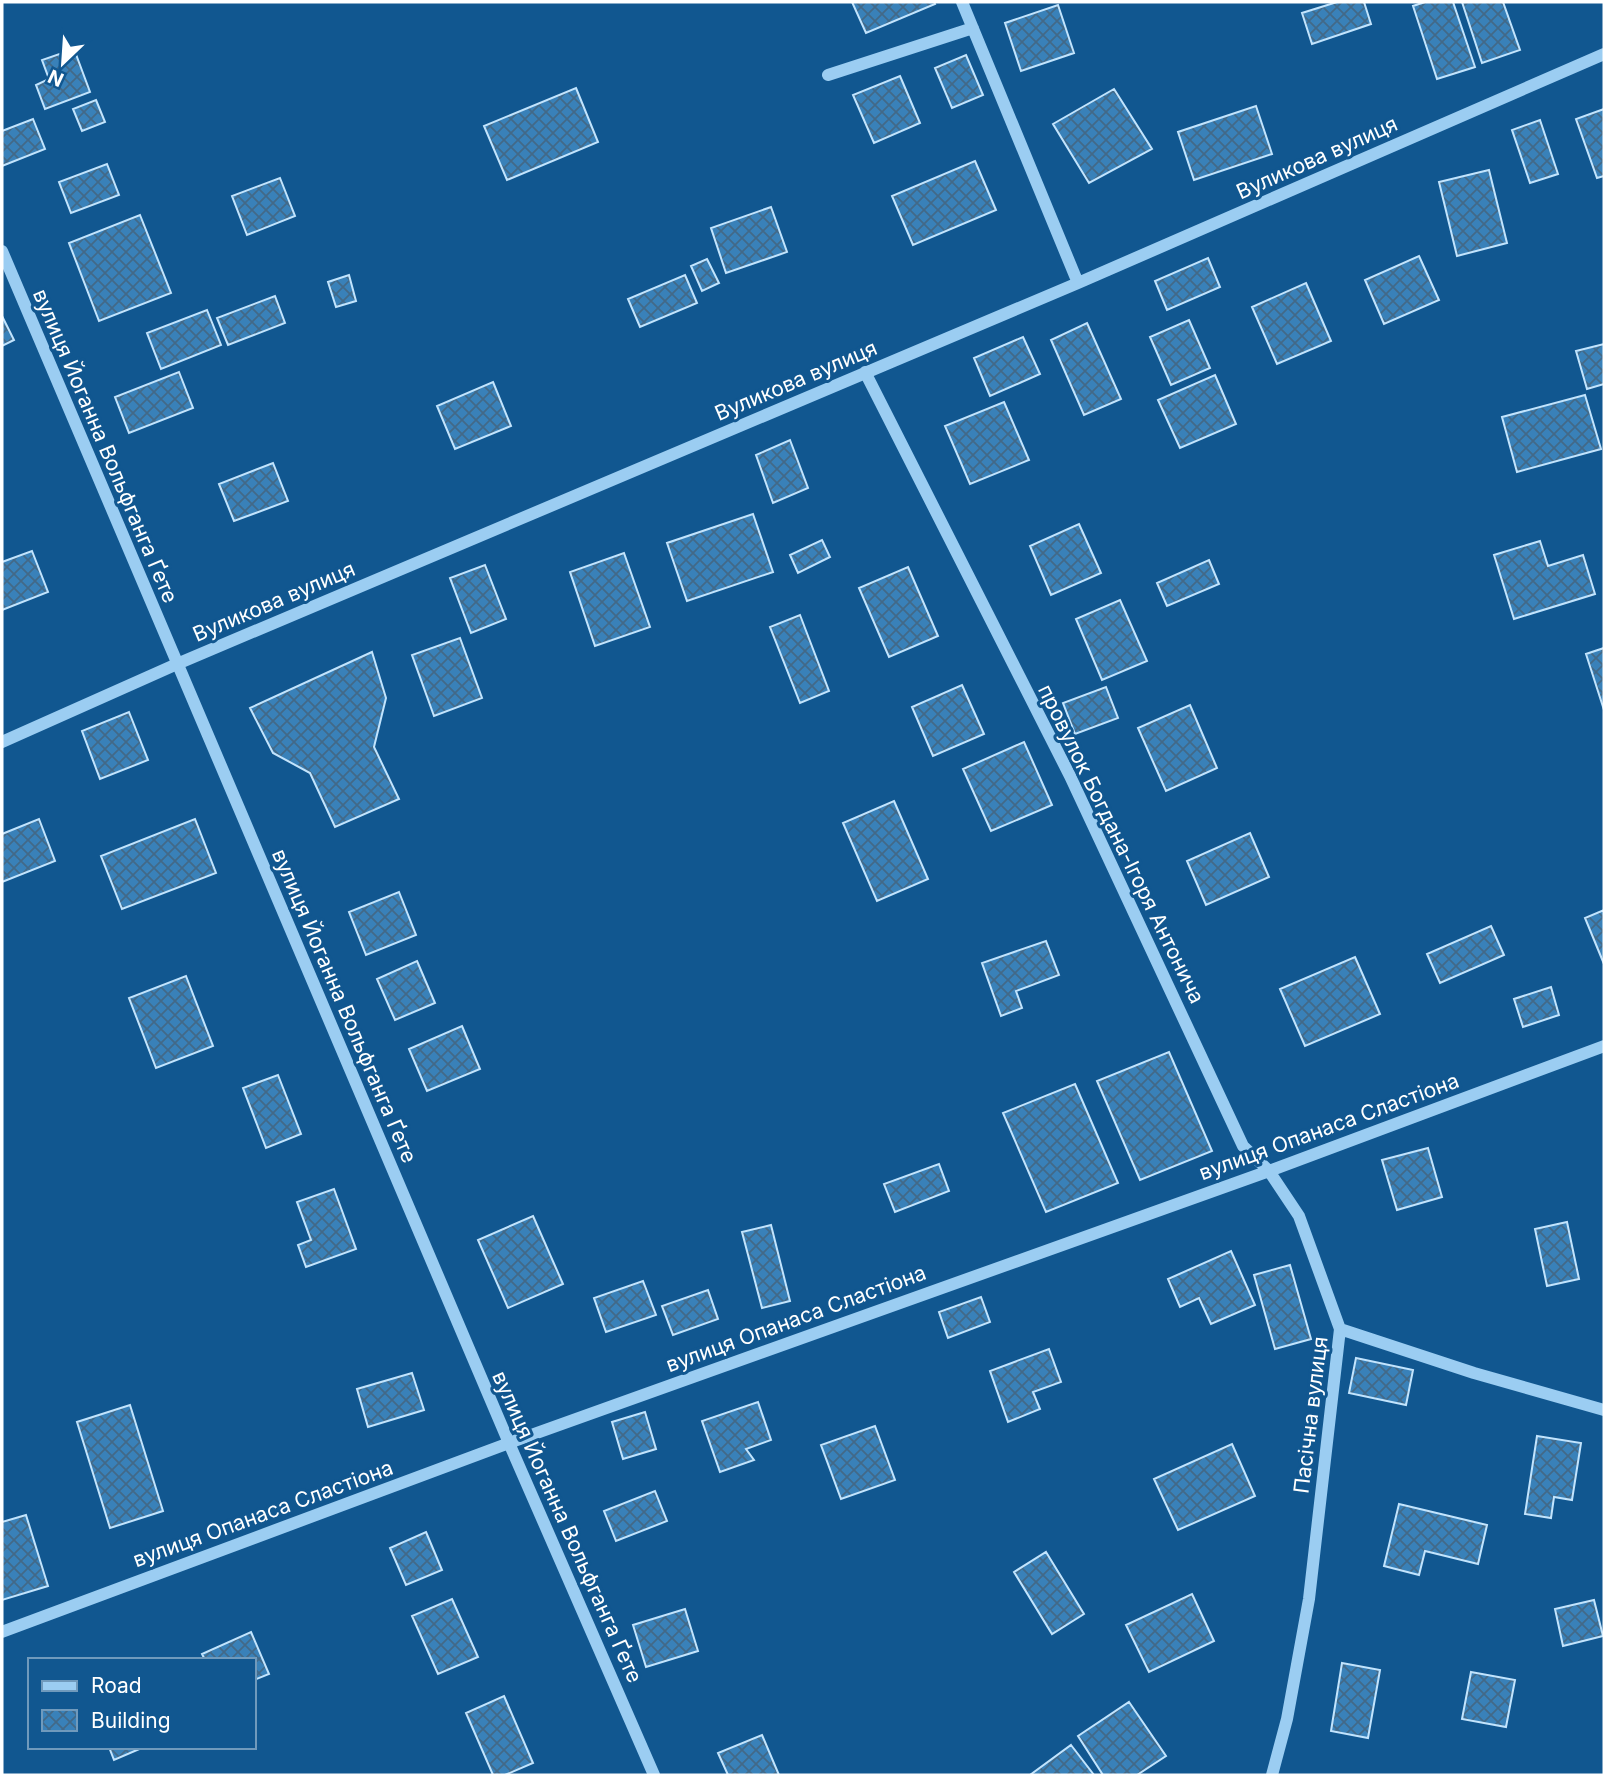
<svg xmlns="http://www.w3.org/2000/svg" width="1606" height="1777" font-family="Inter,sans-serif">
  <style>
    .building { fill: url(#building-cross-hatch); stroke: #c2e4fd; stroke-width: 2 }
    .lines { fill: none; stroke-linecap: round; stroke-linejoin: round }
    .minor { stroke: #9bcdf2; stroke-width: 12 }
    .labels { text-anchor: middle; stroke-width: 6; stroke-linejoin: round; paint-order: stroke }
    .street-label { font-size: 21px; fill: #fff; stroke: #115790 }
  </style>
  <defs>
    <pattern id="building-cross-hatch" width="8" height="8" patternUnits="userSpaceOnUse" patternTransform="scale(1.75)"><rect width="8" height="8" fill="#3981b9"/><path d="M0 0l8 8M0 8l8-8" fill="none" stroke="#426988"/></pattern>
  </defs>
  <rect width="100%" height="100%" fill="#115790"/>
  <!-- building -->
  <path class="building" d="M852 2H934L935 4 866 33Z
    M1337 2H1364L1371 24 1312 44 1302 13Z
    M1425 2H1453L1475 67 1437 79 1413 6Z
    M1462 2H1503L1520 50 1482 63Z
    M1058 5 1074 53 1021 71 1005 23Z
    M74 49 90 92 45 109 36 85 49 79 42 60Z
    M966 55 983 95 952 108 935 68Z
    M900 76 920 123 874 143 853 95Z
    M576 88 598 142 507 180 484 126Z
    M1114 89 1152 149 1089 183 1053 124Z
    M96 100 105 122 82 131 73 109Z
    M1256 106 1272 154 1194 180 1178 132Z
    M1604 109V176L1597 178 1576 119Z
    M33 119 45 149 2 166V131Z
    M1540 120 1558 174 1530 183 1512 130Z
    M975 161 996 210 913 245 892 196Z
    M107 164 119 195 71 213 59 182Z
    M1489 170 1507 243 1457 256 1439 182Z
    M280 178 295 216 247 235 232 196Z
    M771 207 787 252 726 273 711 228Z
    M140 215 171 293 99 321 69 243Z
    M1419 256 1439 300 1384 324 1365 280Z
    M1208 258 1220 287 1167 310 1155 281Z
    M707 259 719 283 702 291 691 266Z
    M349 275 356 301 336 307 328 282Z
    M685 275 697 303 640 327 628 299Z
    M1306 283 1331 341 1277 364 1252 307Z
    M275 296 285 323 228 345 217 318Z
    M207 310 221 345 161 369 147 333Z
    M2 316 14 340 2 346Z
    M1189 320 1210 368 1171 385 1150 337Z
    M1087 323 1121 399 1084 415 1051 340Z
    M1023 337 1040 374 990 396 974 358Z
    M1604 344V384L1587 389 1576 351Z
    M179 372 193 408 129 433 115 397Z
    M1215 375 1236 424 1180 448 1158 400Z
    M493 382 511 426 455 449 437 406Z
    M1585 395 1601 449 1517 472 1502 417Z
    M1004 402 1029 460 970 484 945 426Z
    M790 440 808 488 773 503 756 455Z
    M273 463 288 501 234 521 219 484Z
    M753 514 773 572 687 601 667 543Z
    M1079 524 1101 573 1051 595 1030 546Z
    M822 540 830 557 798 573 790 555Z
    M1540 541 1548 566 1583 555 1595 594 1514 619 1494 555Z
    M32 551 48 592 2 610V562Z
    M624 553 650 627 595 646 570 572Z
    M1209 560 1219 584 1167 606 1157 583Z
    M485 565 506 619 471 633 450 578Z
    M908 567 938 636 889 657 859 588Z
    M1120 600 1147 661 1102 680 1076 619Z
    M800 615 829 691 800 703 770 627Z
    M460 638 482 698 434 716 412 655Z
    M1604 648V710L1586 654Z
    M372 652 386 698 374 747 399 799 335 827 310 773 273 753 250 708Z
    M962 685 984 734 933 756 912 707Z
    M1106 687 1118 718 1075 734 1063 703Z
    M1190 705 1217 768 1166 791 1138 728Z
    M129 712 148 760 100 779 82 731Z
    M1024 742 1052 805 991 831 963 769Z
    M894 801 928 879 877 901 843 823Z
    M39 819 55 861 2 882V834Z
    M195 819 216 873 122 909 101 856Z
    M1250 833 1269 877 1206 905 1187 861Z
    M399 892 416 935 366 955 349 912Z
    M1604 910V964L1585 918Z
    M1491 926 1504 955 1440 983 1427 954Z
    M1046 941 1059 975 1016 991 1022 1008 1001 1016 982 963Z
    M1355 957 1380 1014 1305 1046 1280 989Z
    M417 961 435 1003 395 1020 377 979Z
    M186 976 213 1046 156 1068 129 998Z
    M1551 987 1559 1015 1523 1027 1514 999Z
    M462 1026 480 1069 427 1091 409 1049Z
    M1169 1052 1212 1151 1140 1180 1097 1081Z
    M278 1075 301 1134 266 1148 243 1088Z
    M1075 1084 1118 1183 1046 1212 1003 1113Z
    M1428 1148 1442 1197 1397 1210 1382 1160Z
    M939 1164 949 1191 895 1212 884 1184Z
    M334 1189 356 1249 306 1267 298 1245 311 1240 297 1202Z
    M533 1216 563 1284 508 1308 478 1240Z
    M1567 1222 1579 1279 1547 1286 1535 1229Z
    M771 1225 790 1301 762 1308 742 1232Z
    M1231 1251 1255 1305 1211 1324 1199 1298 1180 1307 1168 1279Z
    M1290 1265 1311 1339 1275 1349 1254 1275Z
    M643 1281 656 1315 606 1332 594 1298Z
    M708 1290 718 1319 673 1335 662 1306Z
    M981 1297 990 1322 948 1338 939 1312Z
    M1049 1349 1061 1382 1033 1392 1040 1409 1008 1422 990 1371Z
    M1356 1358 1413 1370 1406 1405 1349 1393Z
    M412 1373 424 1410 368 1427 357 1389Z
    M758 1402 771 1440 746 1449 754 1460 720 1472 702 1421Z
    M130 1405 163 1511 110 1528 77 1422Z
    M645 1412 656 1449 623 1459 612 1422Z
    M875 1426 895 1480 841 1499 821 1445Z
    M1537 1436 1581 1443 1572 1500 1554 1497 1551 1518 1525 1514Z
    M1232 1444 1255 1496 1178 1530 1154 1479Z
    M655 1491 667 1521 616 1541 604 1511Z
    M1399 1504 1487 1525 1478 1564 1425 1551 1419 1575 1384 1566Z
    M26 1515 48 1586 2 1600V1522Z
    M426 1532 442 1570 406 1585 390 1548Z
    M1046 1552 1084 1614 1052 1634 1014 1572Z
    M1192 1594 1214 1641 1149 1672 1126 1625Z
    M452 1599 478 1657 438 1674 412 1616Z
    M1594 1600 1603 1636 1563 1646 1555 1609Z
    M685 1609 698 1651 646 1667 633 1625Z
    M251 1632 269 1674 254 1680V1660H205L202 1654Z
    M1342 1663 1380 1670 1368 1738 1331 1731Z
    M1471 1672 1515 1680 1506 1727 1462 1719Z
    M504 1696 533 1763 505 1775H493L466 1713Z
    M1129 1702 1166 1756 1137 1775H1103L1078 1736Z
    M762 1735 779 1775H728L718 1753Z
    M1071 1745 1094 1775H1030Z
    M109 1747H144L114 1760Z"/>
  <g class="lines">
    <!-- minor -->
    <path class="minor" d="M962 2 1078 283
      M828 75 973 28
      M2 251 509 1443 654 1775
      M865 372 1070 776 1243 1146 1269 1171 1299 1216 1340 1329 1309 1599 1287 1719 1272 1775
      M2 742 177 664 1078 283 1604 54
      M1340 1329 1474 1373 1604 1410
      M2 1632 509 1443 1269 1171 1604 1046"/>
  </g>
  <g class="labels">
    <!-- street labels -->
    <g class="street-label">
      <text transform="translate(1317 158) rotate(-24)" y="7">Вуликова вулиця</text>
      <text transform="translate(796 381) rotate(-23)" y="7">Вуликова вулиця</text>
      <text transform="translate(105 446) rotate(67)" y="7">вулиця Йоганна Вольфганга Ґете</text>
      <text transform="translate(274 602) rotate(-23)" y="7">Вуликова вулиця</text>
      <text transform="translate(1121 844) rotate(64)" y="7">провулок Богдана-Ігоря Антонича</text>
      <text transform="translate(344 1006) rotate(67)" y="7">вулиця Йоганна Вольфганга Ґете</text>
      <text transform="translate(1329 1127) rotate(-20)" y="7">вулиця Опанаса Сластіона</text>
      <text transform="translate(796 1319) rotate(-20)" y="7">вулиця Опанаса Сластіона</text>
      <text transform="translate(1311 1415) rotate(-83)" y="7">Пасічна вулиця</text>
      <text transform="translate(263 1514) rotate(-20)" y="7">вулиця Опанаса Сластіона</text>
      <text transform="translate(567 1527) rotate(66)" y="7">вулиця Йоганна Вольфганга Ґете</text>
    </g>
  </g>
  <!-- border -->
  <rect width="1606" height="1777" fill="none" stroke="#ffffff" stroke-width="7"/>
  <!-- legend -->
  <rect x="28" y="1658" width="228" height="91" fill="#115790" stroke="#709abc" stroke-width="2"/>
  <rect x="42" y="1681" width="35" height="10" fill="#9bcdf2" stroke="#709abc" stroke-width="2"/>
  <text x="91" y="1693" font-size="21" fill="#ffffff">Road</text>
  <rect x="42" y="1710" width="35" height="21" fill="url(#building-cross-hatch)" stroke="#709abc" stroke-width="2"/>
  <text x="91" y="1728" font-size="21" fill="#ffffff">Building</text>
  <!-- north arrow -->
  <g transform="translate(63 63) rotate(205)" stroke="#115790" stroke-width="5" paint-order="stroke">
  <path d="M0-5L12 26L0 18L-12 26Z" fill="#ffffff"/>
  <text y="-10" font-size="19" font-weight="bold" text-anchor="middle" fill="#ffffff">N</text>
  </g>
</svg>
